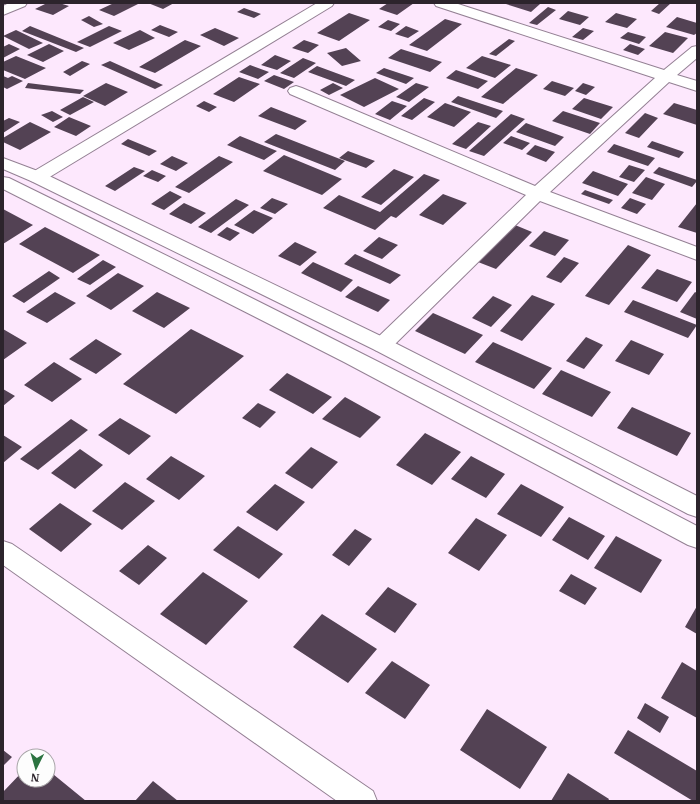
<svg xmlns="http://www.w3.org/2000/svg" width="700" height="804" font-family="'IBM Plex Serif',serif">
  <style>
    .building { fill: #534254 }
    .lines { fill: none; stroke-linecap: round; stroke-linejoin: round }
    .minor-casing { stroke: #948194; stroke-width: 2 }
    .tertiary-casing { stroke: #948194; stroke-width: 2 }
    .minor { fill: #fff; fill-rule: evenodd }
    .tertiary { fill: #fff; fill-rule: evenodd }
  </style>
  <rect width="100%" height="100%" fill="#fde8fd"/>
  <!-- building -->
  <path class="building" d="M47 3H59L69 6 53 15 35 9Z
    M114 3H136L138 4 114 16 99 10Z
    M148 3H174L163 9Z
    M388 3H414L397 15 379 9Z
    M508 3H535L540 4 531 12 506 4Z
    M660 3H671L659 14 651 11Z
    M548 7 556 10 537 25 529 23Z
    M244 8 261 14 254 18 237 12Z
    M568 11 589 17 580 25 559 19Z
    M349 13 370 20 339 41 317 33Z
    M616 13 637 19 627 28 605 22Z
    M89 16 103 24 94 27 81 20Z
    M677 17 697 23V33L694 35 666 27Z
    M445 19 462 24 427 51 409 45Z
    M388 20 400 24 391 31 378 27Z
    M160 25 178 32 169 37 151 30Z
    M30 26 84 48 76 52 22 31Z
    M109 26 122 31 90 47 77 42Z
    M406 26 419 31 408 38 395 34Z
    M215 28 239 38 224 46 200 35Z
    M583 28 594 31 583 40 572 37Z
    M16 30 43 43 29 49 3 36Z
    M140 30 155 38 129 50 113 43Z
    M628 32 646 37 639 44 620 38Z
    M665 32 688 38 673 53 649 46Z
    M509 39 515 41 496 56 489 54Z
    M185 40 201 46 155 73 139 67Z
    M304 40 319 45 308 53 292 48Z
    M9 44 20 49 3 58V47Z
    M49 44 64 51 43 62 27 55Z
    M630 44 645 49 638 55 623 50Z
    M346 48 361 61 342 66 327 53Z
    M401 49 442 62 430 72 388 58Z
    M275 55 291 61 277 70 261 65Z
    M16 56 46 68 25 79 3 70V62Z
    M482 56 511 65 495 78 466 68Z
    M303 58 316 63 294 78 280 73Z
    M82 61 90 64 70 76 63 72Z
    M110 61 163 85 155 89 101 65Z
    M250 65 269 72 258 79 239 72Z
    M317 66 355 80 346 86 308 72Z
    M384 68 414 78 406 84 376 73Z
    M516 68 538 75 503 104 481 97Z
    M456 70 488 81 478 89 446 78Z
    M274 75 294 82 284 89 264 81Z
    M3 76 8 78 12 76 23 81 7 89 3 87Z
    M239 77 260 84 234 102 213 94Z
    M375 78 399 89 364 107 340 95Z
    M552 81 574 88 565 96 543 89Z
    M28 83 84 90 80 94 25 88Z
    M106 83 128 92 105 106 83 96Z
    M333 83 343 88 329 95 320 90Z
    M416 83 429 87 409 102 396 97Z
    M583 83 595 87 586 95 575 91Z
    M458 96 503 111 496 118 451 102Z
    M83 97 94 102 70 115 60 110Z
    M424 98 435 102 412 120 401 116Z
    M584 98 613 107 601 119 572 109Z
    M204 101 217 107 209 112 196 106Z
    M392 101 407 106 390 120 375 114Z
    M445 103 471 112 454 127 427 117Z
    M674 103 697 110V125L663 114Z
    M271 107 307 121 295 130 258 116Z
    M52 111 63 117 53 122 41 115Z
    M563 111 600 123 590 134 552 121Z
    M645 113 658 118 639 138 625 133Z
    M511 114 525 119 484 156 469 151Z
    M69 117 91 126 76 136 54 127Z
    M9 118 20 122 3 133V121Z
    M30 122 51 132 20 150 3 142V138Z
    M478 122 491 126 466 149 452 144Z
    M526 123 564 137 555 146 516 132Z
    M276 134 345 161 335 170 264 142Z
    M240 136 277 151 264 160 227 145Z
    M511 136 530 143 522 150 503 143Z
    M128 139 157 151 149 156 121 144Z
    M652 141 684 152 679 158 647 147Z
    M614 144 655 158 648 166 607 152Z
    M535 145 555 152 546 162 526 154Z
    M348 151 375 161 366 168 339 158Z
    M284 155 342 179 322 195 263 171Z
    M172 156 188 163 176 171 160 164Z
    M219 156 233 162 189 193 175 187Z
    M629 165 645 170 634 182 619 177Z
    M134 167 145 171 115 191 105 186Z
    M659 167 697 180V181L692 187 653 173Z
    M394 169 414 177 381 205 361 197Z
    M152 170 166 176 158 182 143 176Z
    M593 171 628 184 618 196 582 183Z
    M424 174 440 180 396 218 391 216 375 230 323 208 339 195 380 212Z
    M646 177 665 184 652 200 632 193Z
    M585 190 613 200 609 204 581 194Z
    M170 191 182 197 164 210 151 204Z
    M443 194 467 203 443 225 419 215Z
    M272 198 288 204 275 214 260 208Z
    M630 198 646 204 637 214 621 208Z
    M236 199 249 205 211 233 198 227Z
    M184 203 206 213 191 224 169 214Z
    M697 203V233L678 227Z
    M3 209 33 225 3 244Z
    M254 210 273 218 253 234 234 225Z
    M515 225 532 232 496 269 478 262Z
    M45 227 100 255 73 273 19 244Z
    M227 227 240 233 230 241 217 235Z
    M544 231 569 240 555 256 529 246Z
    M379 237 398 245 382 259 363 251Z
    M295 242 317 252 300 266 278 256Z
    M628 245 651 255 609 305 585 296Z
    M355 254 401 275 390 284 344 264Z
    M564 257 579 263 561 283 546 277Z
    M103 260 116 267 90 285 77 279Z
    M313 262 353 280 341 292 301 273Z
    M657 269 692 282 677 302 641 288Z
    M49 271 60 278 24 303 12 296Z
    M118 273 144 286 111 310 86 296Z
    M358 286 390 300 378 312 345 297Z
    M55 292 76 303 47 323 26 312Z
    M157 292 190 308 164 328 132 311Z
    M695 292 697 293V319L680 312Z
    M532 295 555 304 522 341 500 331Z
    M493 296 512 305 491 327 472 318Z
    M633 300 697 325 688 338 624 312Z
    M433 313 483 335 465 354 415 331Z
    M3 329 27 343 3 360Z
    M191 329 244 356 176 414 123 384Z
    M586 337 603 345 584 369 566 361Z
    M96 339 122 354 96 374 69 359Z
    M631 340 664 354 649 375 615 361Z
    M493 342 552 368 534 389 475 362Z
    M54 362 82 379 52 402 24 385Z
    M561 370 611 392 592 417 542 394Z
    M287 373 332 397 313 414 269 390Z
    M3 389 15 396 3 406Z
    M345 397 381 417 360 438 322 419Z
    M258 403 276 412 260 428 242 418Z
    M632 407 691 433 677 456 617 428Z
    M120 418 151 436 129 455 98 435Z
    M71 419 88 430 38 470 20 459Z
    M425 433 461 452 432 485 396 465Z
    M3 435 22 447 3 463Z
    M311 447 338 462 312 489 285 473Z
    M80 449 103 465 75 489 51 473Z
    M171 456 205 476 179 500 146 479Z
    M471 456 505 474 486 498 451 479Z
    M125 482 155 501 122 530 92 511Z
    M275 484 305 502 277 531 246 512Z
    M521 484 564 507 541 537 497 514Z
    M60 503 92 524 61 552 29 529Z
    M569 517 605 536 588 560 552 540Z
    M476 518 507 535 479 571 448 553Z
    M238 526 283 554 259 579 213 550Z
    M355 529 372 539 349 566 332 555Z
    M616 536 662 560 641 593 594 568Z
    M148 545 167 558 139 585 119 571Z
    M203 572 248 601 206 645 160 614Z
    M571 574 597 588 585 605 559 591Z
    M388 587 417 604 395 633 365 614Z
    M697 606V634L685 627Z
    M322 614 377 649 348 683 293 647Z
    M392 661 430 685 405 719 365 693Z
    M682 662 697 671V718L661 698Z
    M645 703 669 717 660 733 637 718Z
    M487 709 547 747 520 789 460 750Z
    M628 730 697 771V801H693L614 753Z
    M3 750 12 757 3 766Z
    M24 770V780H48V770L86 801H3V792Z
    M568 773 609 799 608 801H551Z
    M153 781 178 801H135Z"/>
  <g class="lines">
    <defs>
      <path id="minor" d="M317 3H334L332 6 43 181 37 182 31 181 28 177 31 173Z
        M434 3H455L664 70 692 47 697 46V58L677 75 697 81V91L669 82 550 192 697 247V260L540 201 389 350 382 352 375 350 372 345 375 340 526 195 290 94 288 91 290 88 296 86 302 88 535 186 655 78 436 6Z
        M3 541 12 544 373 791 377 801H337L3 565Z"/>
      <path id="tertiary" d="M9 3H27L25 6 3 15V6Z
        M3 158 43 173 389 340 697 496V517L688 514 375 350 31 181 3 169Z
        M3 177 9 178C240 291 470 407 697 526V548L688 545 344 362 3 189Z"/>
    </defs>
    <!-- minor casing -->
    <use href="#minor" class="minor-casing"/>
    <!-- tertiary casing -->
    <use href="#tertiary" class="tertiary-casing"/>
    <!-- minor -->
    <use href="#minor" class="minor"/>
    <!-- tertiary -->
    <use href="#tertiary" class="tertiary"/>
  </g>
  <!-- border -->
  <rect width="700" height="804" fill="none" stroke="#2c242c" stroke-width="8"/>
  <!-- north arrow -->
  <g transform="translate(36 768) rotate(185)"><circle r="19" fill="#fdfdfd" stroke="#a9a6a9"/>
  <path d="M0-3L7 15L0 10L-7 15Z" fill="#2b7340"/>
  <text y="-6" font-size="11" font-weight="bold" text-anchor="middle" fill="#2c242c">N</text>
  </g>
</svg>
